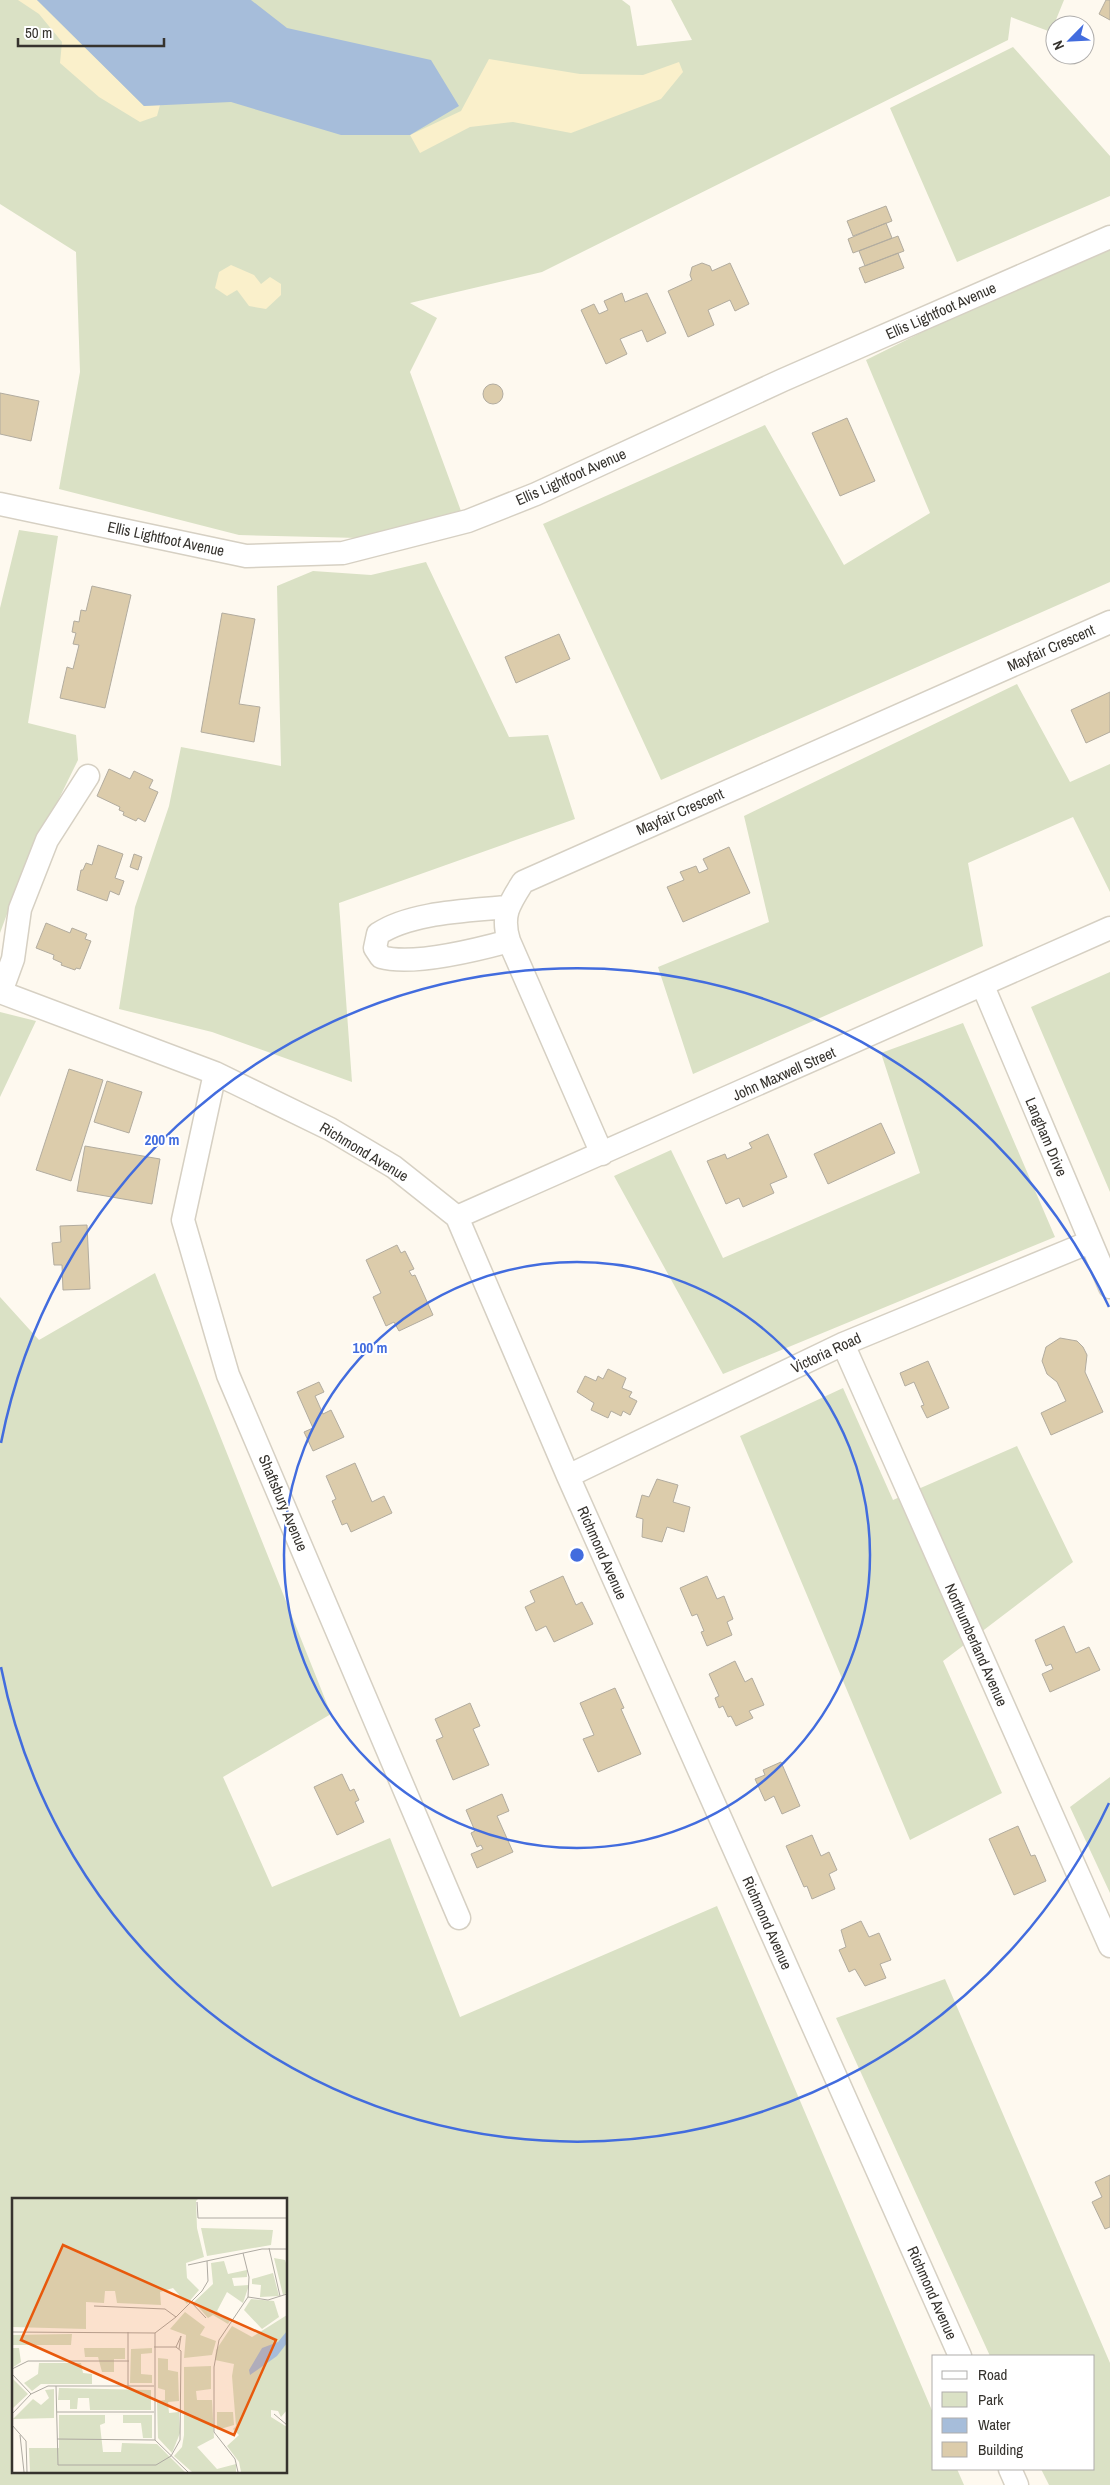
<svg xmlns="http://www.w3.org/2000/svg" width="1110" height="2485" font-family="'Archivo Narrow',sans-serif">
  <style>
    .green { fill: #dae1c5; fill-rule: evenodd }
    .sand { fill: #faf0cb }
    .water { fill: #a6bdda }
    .building { fill: #dcccab; stroke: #b2ac9f }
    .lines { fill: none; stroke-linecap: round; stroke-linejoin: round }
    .minor-casing { stroke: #d6d0c3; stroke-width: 25 }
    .minor { stroke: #fff; stroke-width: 22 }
    .ring { fill: none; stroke: #426cde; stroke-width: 2.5 }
    .labels { text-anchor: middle; stroke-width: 4; stroke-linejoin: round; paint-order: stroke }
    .street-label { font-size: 15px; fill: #36332e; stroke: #fff }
    .inset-road { fill: none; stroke: #aeaaa2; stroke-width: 1 }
    .view { fill: #e8590c; fill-opacity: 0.15; stroke: #e8590c; stroke-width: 2.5 }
    .inset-edge { fill: none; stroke: #36332e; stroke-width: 2.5 }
    .centre { fill: #426cde; stroke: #fff; stroke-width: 2.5 }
    .ring-label { font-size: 15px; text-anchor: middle; font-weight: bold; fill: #426cde; stroke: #fff; stroke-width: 4; stroke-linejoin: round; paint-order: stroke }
  </style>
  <rect width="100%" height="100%" fill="#fef9ef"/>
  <!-- green -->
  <path class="green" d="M0 0H622L630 6 637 46 692 40 671 0H1064L1051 32 1011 17 1008 40 542 272 410 303 437 318 410 372 461 511 359 538 239 535 59 489 80 372 76 252 0 204Z
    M1013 47 1110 156V196L957 262 890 108Z
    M1110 239V582L661 780 543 524 765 425 844 565 930 513 866 360Z
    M19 530 58 536 28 723 76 735 78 760 21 876 0 933V608Z
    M426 562 509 737 548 735 575 819 339 903 352 1082 212 1032 119 1009 135 907 169 806 181 747 281 766 277 586 313 571 371 575Z
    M1017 684 1070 782 1110 764V892L1073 817 968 863 983 946 693 1074 658 967 769 922 744 816Z
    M1110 972V1192L1031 1007Z
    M0 1012 36 1021 0 1097Z
    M963 1023 1055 1237 723 1374 614 1176 671 1150 723 1258 920 1173 881 1053Z
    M155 1273 331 1714 223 1777 272 1887 390 1838 460 2017 717 1906 934 2415V2469H957L964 2485H0V1297L39 1340ZM14 2199H286V2471H14Z
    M843 1388 893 1500 1017 1446 1073 1562 943 1661 1002 1793 910 1840 740 1436Z
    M1110 1777V1893L1070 1807Z
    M945 1979 1110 2363V2485H1049L1041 2469H1094V2356H990L836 2018Z"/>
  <!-- sand -->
  <path class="sand" d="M18 0H37L144 106 160 105 157 116 140 122 99 97 60 63 62 42 39 14Z
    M489 59 580 74 643 75 679 62 683 72 661 99 571 133 513 122 470 127 420 153 410 135 461 111Z
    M231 265 254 275 261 284 270 277 281 284V295L266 309 249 306 237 290 227 296 215 288 219 272Z"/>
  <!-- water -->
  <path class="water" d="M37 0H251L287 28 431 60 459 106 410 135H341L231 102 144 106Z"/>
  <!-- building -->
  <path class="building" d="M1106 0H1110V20L1099 14Z
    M886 206 892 221 853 236 847 221Z
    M886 223 892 238 853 253 848 239Z
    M898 236 904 251 865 266 859 251Z
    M898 253 904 268 865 283 859 268Z
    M702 263 710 266 712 271 730 263 749 304 735 311 730 300 708 310 714 325 688 337 668 291 692 280 690 275 692 267Z
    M622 293 625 302 647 293 666 333 647 342 642 330 620 339 627 354 606 364 581 310 594 304 599 314 608 310 604 301Z
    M483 394a10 10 0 1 1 20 0a10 10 0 1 1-20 0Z
    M0 393 39 401 31 441 0 434Z
    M847 418 875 481 840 496 812 433Z
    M92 586 131 595 105 708 60 698 67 667 73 669 79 645 73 644 76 633 72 632 74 621 79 622 81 610 86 611Z
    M222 613 255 619 239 704 260 707 254 742 201 732Z
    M559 634 570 659 516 683 505 657Z
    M1110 692V732L1086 743 1071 710Z
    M109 769 130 779 134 771 153 780 149 788 158 792 145 822 138 818 136 821 123 815 124 812 119 810 120 807 97 796Z
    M98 845 123 854 115 878 124 881 119 895 110 891 107 901 77 890 81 870H83L86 863 92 865Z
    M729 847 750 893 683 922 667 887 684 880 680 872 696 866 699 873 708 869 703 859Z
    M134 854 142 857 138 870 130 867Z
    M46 923 70 933 72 928 87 934 85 939 91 941 80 969 76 968 75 970 61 965 62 963 53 959 54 955 36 948Z
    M69 1069 103 1080 71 1181 36 1170Z
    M107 1081 142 1092 129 1133 94 1122Z
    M881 1123 895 1153 828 1184 814 1154Z
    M768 1134 787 1177 770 1184 774 1193 743 1207 739 1198 726 1204 707 1161 725 1154 727 1159 752 1148 749 1143Z
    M85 1146 160 1159 152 1204 77 1191Z
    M87 1225 90 1289 63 1290 62 1265H54L52 1243 61 1242 60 1226Z
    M397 1245 401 1253 405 1251 414 1269 409 1271 412 1276 415 1275 433 1315 399 1331 394 1322 386 1326 373 1297 381 1293 366 1260Z
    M1060 1338 1077 1341 1083 1347 1087 1355 1085 1372 1103 1412 1051 1435 1041 1413 1066 1401 1057 1382 1047 1374 1042 1361 1046 1347Z
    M928 1361 949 1408 927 1418 921 1406 924 1405 914 1382 905 1386 900 1373Z
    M608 1369 626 1378 622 1388 632 1392 629 1397 637 1401 630 1415 623 1411 621 1416 611 1411 608 1418 591 1410 594 1403 577 1392 585 1376 596 1381 598 1376 603 1379Z
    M319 1382 324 1392 315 1396 323 1414 331 1410 344 1437 313 1451 304 1432 313 1428 297 1392Z
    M355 1463 372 1502 384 1496 392 1513 351 1532 347 1523 342 1525 332 1501 336 1499 326 1476Z
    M657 1479 678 1485 673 1502 690 1507 684 1532 667 1527 662 1542 642 1537 643 1519 636 1517 642 1495 649 1497Z
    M563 1576 576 1605 582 1602 593 1624 554 1642 546 1626 536 1631 525 1607 535 1602 530 1591Z
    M707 1576 717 1599 724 1596 733 1619 727 1622 732 1635 707 1646 701 1632 704 1631 697 1614 692 1616 680 1588Z
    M1064 1626 1076 1653 1089 1647 1100 1670 1050 1692 1042 1674 1053 1669 1051 1664 1046 1666 1035 1640Z
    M735 1661 745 1682 752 1678 764 1705 749 1711 753 1718 736 1726 731 1716 728 1717 723 1706 719 1708 715 1698 719 1696 709 1674Z
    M615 1688 624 1708 621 1709 641 1754 598 1772 583 1739 594 1735 580 1703Z
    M470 1703 480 1726 473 1729 489 1765 453 1780 436 1740 443 1737 435 1719Z
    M781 1762 800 1806 782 1814 774 1796 765 1801 755 1779 765 1775 763 1770Z
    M342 1774 350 1791 354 1789 359 1800 355 1802 364 1822 337 1835 314 1787Z
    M502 1794 509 1811 497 1816 513 1852 477 1868 471 1854 483 1849 481 1845 477 1847 471 1833 475 1831 466 1810Z
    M1018 1826 1031 1856 1035 1855 1046 1881 1014 1895 989 1839Z
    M812 1835 821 1856 829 1852 837 1870 829 1874 835 1889 812 1899 807 1886 804 1887 786 1846Z
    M861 1921 869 1937 879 1933 891 1960 880 1964 886 1978 865 1986 855 1969 849 1972 839 1950 846 1947 841 1930Z
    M1110 2175V2227L1105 2229 1092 2202 1102 2197 1095 2182Z"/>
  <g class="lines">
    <defs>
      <path id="minor" d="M0 504 246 556 343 553 468 521 536 494 783 380 1110 237
        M507 907C468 911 411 912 378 934L375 948 381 957C413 966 476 950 509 941
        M983 986 1110 1287
        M0 992 215 1073 330 1129 394 1167 457 1217 568 1476 960 2356
        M1 992 13 959 20 909 47 840 88 776
        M215 1073 183 1220 228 1375 459 1918
        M602 1154 509 941C501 915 509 904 523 882L1110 622
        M457 1217 1110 928
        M843 1344 1110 1946
        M568 1476 843 1344 1090 1242
        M1010 2469 1017 2485"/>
    </defs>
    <!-- minor casing -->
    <use href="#minor" class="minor-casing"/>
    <!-- minor -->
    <use href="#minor" class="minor"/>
  </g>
  <!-- distance rings -->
  <g class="ring">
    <circle cx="577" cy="1555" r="293"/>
    <path d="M1109 1803A587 587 0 0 1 1 1667M1 1443A587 587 0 0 1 1109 1307"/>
  </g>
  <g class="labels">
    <!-- street labels -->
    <g class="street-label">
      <text transform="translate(941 311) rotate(-24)" y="5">Ellis Lightfoot Avenue</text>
      <text transform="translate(571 477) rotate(-24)" y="5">Ellis Lightfoot Avenue</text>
      <text transform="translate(166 539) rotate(12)" y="5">Ellis Lightfoot Avenue</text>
      <text transform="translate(1051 648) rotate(-24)" y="5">Mayfair Crescent</text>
      <text transform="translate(680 812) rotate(-24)" y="5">Mayfair Crescent</text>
      <text transform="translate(784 1074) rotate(-24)" y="5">John Maxwell Street</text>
      <text transform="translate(1046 1137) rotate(67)" y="5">Langham Drive</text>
      <text transform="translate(364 1152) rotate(31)" y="5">Richmond Avenue</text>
      <text transform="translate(826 1353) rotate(-25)" y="5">Victoria Road</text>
      <text transform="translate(283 1503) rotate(67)" y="5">Shaftsbury Avenue</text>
      <text transform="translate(602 1553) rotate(66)" y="5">Richmond Avenue</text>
      <text transform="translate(976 1645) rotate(66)" y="5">Northumberland Avenue</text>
      <text transform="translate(767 1923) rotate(66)" y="5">Richmond Avenue</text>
      <text transform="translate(932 2293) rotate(66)" y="5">Richmond Avenue</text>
    </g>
  </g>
  <!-- overview -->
  <g transform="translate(12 2198)">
    <rect width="275" height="275" fill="#fef9ef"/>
    <path d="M0 1H186L184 3 185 30 192 59 174 65 175 80 187 92 175 106 161 90 148 94 149 107 105 105 103 93H93L92 105 74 104V131L0 129ZM189 30 261 32 259 47 195 58ZM262 60 273 62 275 68V95L271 97ZM212 63 216 76 235 72V79L220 80 222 88 237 87 231 105 215 94 205 113 218 123 216 126 201 117 196 120 182 104 201 86 199 65ZM261 75 267 98 248 99 249 87 240 86V81ZM239 101 262 103 267 119 250 131 232 112ZM173 114 193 129 188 137 204 143 200 157 172 160 174 137 158 131ZM275 117V212L269 219 266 213 259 212V219L275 229V274H229L227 264 215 248 227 237 221 231 224 228 220 178 222 166 203 162 204 152 220 128 240 139ZM60 136 59 147H0V137ZM0 150H7L9 164 0 170ZM72 150H113V161H102V174H90L86 159H73ZM140 150V155L129 156V176L140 177V185H118L119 151ZM146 160 156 161V172L166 174 167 203 156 204 157 215 167 214 168 235 160 255 146 240 145 203 153 202V192L146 190ZM27 165H69L71 175 80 176V186H29L20 193 12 185 26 176ZM199 168V191L184 193 185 202H200L202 240 185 249 205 271 224 266V274H180L162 258 170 249 172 237V169ZM0 180 16 196 0 211ZM47 190 139 192V212H78L77 200H66L65 211H58V202H46ZM42 191V220L1 221 21 201 29 207 37 200 33 192ZM205 214H221L222 227 205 232ZM47 217H93V225L88 227 91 254H109L110 245 145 246 173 274H18L17 250H47ZM111 217H140V240H131L129 225H111Z" fill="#dae1c5"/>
    <path d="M275 133V145L265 158 238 177 237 172 250 150 266 144Z" fill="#a6bdda"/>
    <path class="inset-road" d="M185 4 186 20H275M257 50 268 98M176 67 250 51H275M236 99 256 102 275 96M179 104 194 120M82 108 153 111 164 119M0 134 143 135 164 119 190 93 196 83 195 63M116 134V188M143 135V242L176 274M164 149 169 138 167 151M0 171 16 163H117M0 176 19 196M44 188 46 267H144L159 258 168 242 169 153 164 149H142M45 214H142M0 216 19 196 36 188H142M262 216 275 227M0 227 14 243 15 274M8 237 12 274M45 241 143 242M226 274 223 261 202 234V169L207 142 236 99 237 79 231 55"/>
    <path class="view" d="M51 47 264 142 222 237 9 142Z"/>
    <rect width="275" height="275" class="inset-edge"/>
  </g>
  <circle cx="577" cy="1555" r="8" class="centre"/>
  <g class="ring-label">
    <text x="162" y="1145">200 m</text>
    <text x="370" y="1353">100 m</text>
  </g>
  <!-- legend -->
  <rect x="932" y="2355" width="162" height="115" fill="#ffffff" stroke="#afadab"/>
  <rect x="942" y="2371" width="25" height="8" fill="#ffffff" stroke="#afadab"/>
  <text x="978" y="2380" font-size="15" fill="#36332e">Road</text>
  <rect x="942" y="2392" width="25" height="15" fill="#dae1c5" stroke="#afadab"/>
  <text x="978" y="2405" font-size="15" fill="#36332e">Park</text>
  <rect x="942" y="2418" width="25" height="15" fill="#a6bdda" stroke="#afadab"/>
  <text x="978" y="2430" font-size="15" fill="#36332e">Water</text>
  <rect x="942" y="2442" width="25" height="15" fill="#dcccab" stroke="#afadab"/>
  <text x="978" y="2455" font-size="15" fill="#36332e">Building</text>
  <!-- north arrow -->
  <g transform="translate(1070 40) rotate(246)"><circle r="24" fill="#ffffff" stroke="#afadab"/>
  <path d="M0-4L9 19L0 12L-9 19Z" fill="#426cde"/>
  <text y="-8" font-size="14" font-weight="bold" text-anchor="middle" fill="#36332e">N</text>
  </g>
  <!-- scale -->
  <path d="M18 38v8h146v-8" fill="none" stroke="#36332e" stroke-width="2.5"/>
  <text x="25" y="38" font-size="15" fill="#36332e" stroke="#ffffff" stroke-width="4" paint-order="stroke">50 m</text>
</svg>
